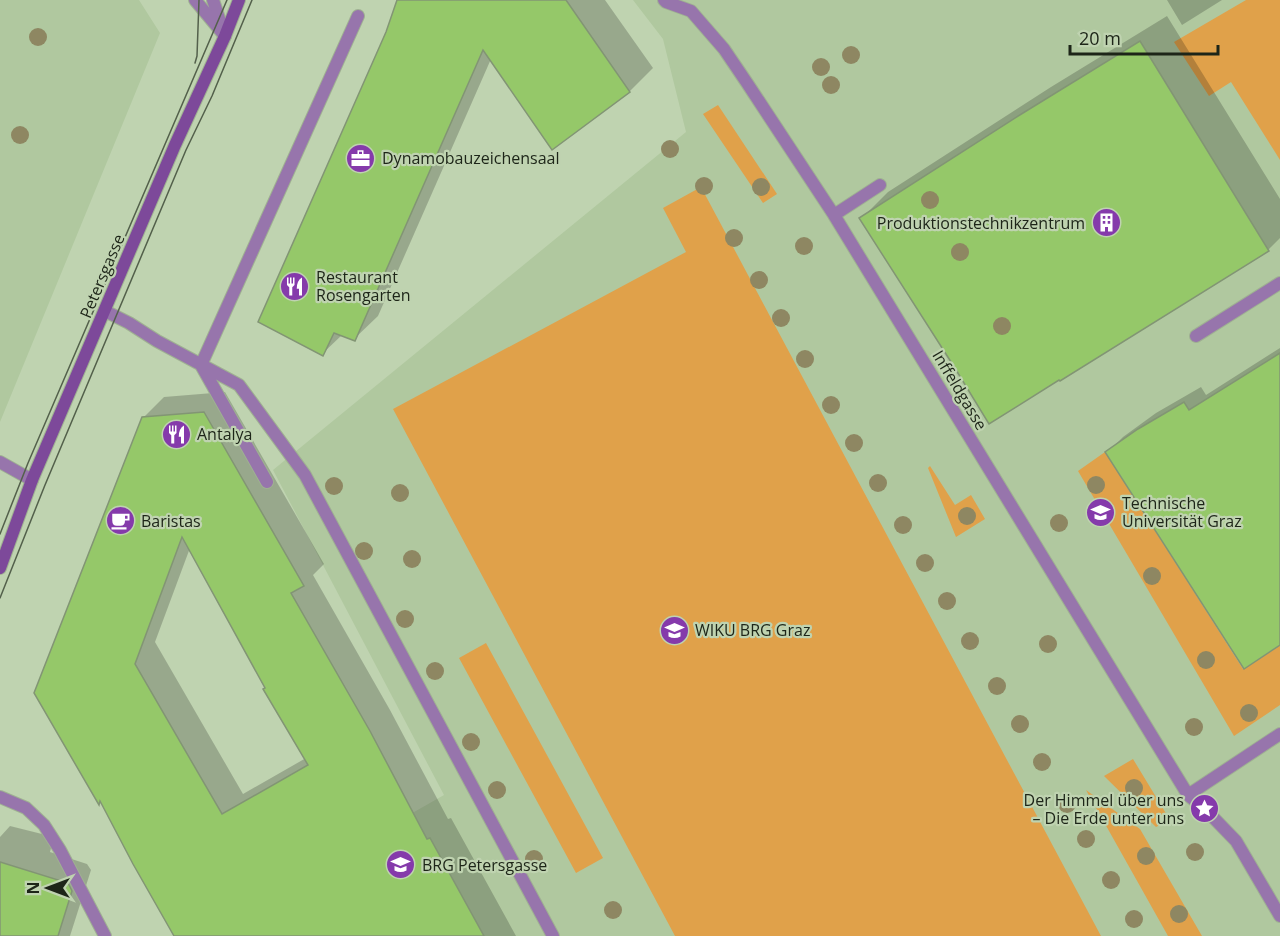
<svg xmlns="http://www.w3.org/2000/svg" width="1280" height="936" font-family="'Open Sans',sans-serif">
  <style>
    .built { fill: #b0c89f }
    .green { fill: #e0a14a }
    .shadow { fill: #0003; fill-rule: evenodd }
    .building { fill: #95c869; stroke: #829574; stroke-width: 1.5; fill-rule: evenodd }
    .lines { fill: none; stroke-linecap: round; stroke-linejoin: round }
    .service-casing { stroke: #9fb092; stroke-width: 14 }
    .minor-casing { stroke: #9fb092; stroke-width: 14 }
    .secondary-casing { stroke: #9fb092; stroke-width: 14 }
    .service { stroke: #9775ac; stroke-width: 12 }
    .minor { stroke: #9775ac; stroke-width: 12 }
    .secondary { stroke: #7d499a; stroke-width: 12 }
    .tram { stroke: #53604b; stroke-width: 1.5 }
    .tree { fill: #8e8762 }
    .labels { text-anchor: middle; stroke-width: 4.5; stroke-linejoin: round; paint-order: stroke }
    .poi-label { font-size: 16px; fill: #1d2518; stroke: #bfd3b0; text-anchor: start }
    .street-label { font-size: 16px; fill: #1d2518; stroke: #bfd3b0 }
  </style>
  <rect width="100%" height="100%" fill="#bfd3b0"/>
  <!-- built -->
  <path class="built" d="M0 0H139L160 33 0 422Z
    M633 0H1280V936H196L444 795 273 470 686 132 663 39Z"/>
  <!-- green -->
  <path class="green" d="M1246 0H1280V160L1231 82 1209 96 1174 42Z
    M718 105 777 194 763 203 703 114Z
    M701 187 1101 936H675L393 409 686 252 663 208Z
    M1105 452 1243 669 1280 645V705L1234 736 1078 471Z
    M930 466 955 505 971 495 985 519 956 537 928 468Z
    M486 643 603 858 576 873 459 658Z
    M1133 759 1170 820 1156 827 1104 776Z
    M1086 790 1140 829 1202 936H1168Z"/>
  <!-- shadow -->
  <path class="shadow" d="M399 0H605L653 68 630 91 552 148 491 59 378 316 354 339 342 335 322 354 387 33Z
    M1167 0H1222L1182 25Z
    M1167 16 1280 199V238L1268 250 861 219 888 192 1051 87Z
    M1280 348V643L1107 453 1123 437 1156 413 1201 387 1206 395Z
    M225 392 324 564 313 575 390 710 448 819 451 818 516 936H212L102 800 99 803 143 418 164 397ZM190 548 306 758 243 794 155 642Z
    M10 826 54 837 50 852 87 864 91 870 70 936H0V837Z"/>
  <!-- building -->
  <path class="building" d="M397 0H566L630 92 552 150 483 50 355 341 334 333 323 356 258 322 386 32Z
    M1140 41 1269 251 1060 381 1059 380 989 424 953 365 859 218 1023 113Z
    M1280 353V645L1244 669 1105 452 1138 429 1184 402 1189 410Z
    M204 412 304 586 291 593 370 731 427 839 430 838 484 936H174L133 864 100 801 99 805 34 693 142 417ZM182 537 265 688 263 689 308 765 222 814 135 664Z
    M0 862 68 883 72 891 58 936H0Z"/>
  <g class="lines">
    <defs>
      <path id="service" d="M213 0 224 34
        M664 0 666 2 691 11 724 49 747 83 834 215 1188 795 1205 809 1236 841 1280 916
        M834 215 880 185
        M105 311 129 323 157 341 239 385 305 475 553 936
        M1196 336 1280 283
        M0 462 32 480
        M267 482 201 365 358 16
        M1188 795 1280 734
        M0 797 26 808 44 825 60 850 105 936"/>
      <path id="minor" d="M195 0 225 36"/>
      <path id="secondary" d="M0 568 32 480 175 145 225 36 239 0"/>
    </defs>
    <!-- service casing -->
    <use href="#service" class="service-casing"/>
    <!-- minor casing -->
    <use href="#minor" class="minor-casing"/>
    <!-- secondary casing -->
    <use href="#secondary" class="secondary-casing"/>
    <!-- service -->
    <use href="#service" class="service"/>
    <!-- minor -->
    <use href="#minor" class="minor"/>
    <!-- secondary -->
    <use href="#secondary" class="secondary"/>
    <!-- tram -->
    <path class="tram" d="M195 63 197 56 199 0
      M0 534 28 463 227 0
      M0 598 45 485 186 150 212 96 252 0"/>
  </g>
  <!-- trees -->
  <g class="tree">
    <circle cx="38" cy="37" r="9"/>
    <circle cx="851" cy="55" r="9"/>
    <circle cx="821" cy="67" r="9"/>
    <circle cx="831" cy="85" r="9"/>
    <circle cx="20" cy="135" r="9"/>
    <circle cx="670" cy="149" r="9"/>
    <circle cx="704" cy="186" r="9"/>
    <circle cx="761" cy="187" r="9"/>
    <circle cx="930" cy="200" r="9"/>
    <circle cx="734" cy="238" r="9"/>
    <circle cx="804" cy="246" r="9"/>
    <circle cx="960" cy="252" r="9"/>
    <circle cx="759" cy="280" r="9"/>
    <circle cx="781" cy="318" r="9"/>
    <circle cx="1002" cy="326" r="9"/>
    <circle cx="805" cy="359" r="9"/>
    <circle cx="831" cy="405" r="9"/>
    <circle cx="854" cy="443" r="9"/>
    <circle cx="878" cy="483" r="9"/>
    <circle cx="1096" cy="485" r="9"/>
    <circle cx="334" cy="486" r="9"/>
    <circle cx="400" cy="493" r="9"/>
    <circle cx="967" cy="516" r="9"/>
    <circle cx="1059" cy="523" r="9"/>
    <circle cx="903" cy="525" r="9"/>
    <circle cx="364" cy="551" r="9"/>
    <circle cx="412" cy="559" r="9"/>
    <circle cx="925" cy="563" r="9"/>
    <circle cx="1152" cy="576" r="9"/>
    <circle cx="947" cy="601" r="9"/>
    <circle cx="405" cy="619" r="9"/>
    <circle cx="970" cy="641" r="9"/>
    <circle cx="1048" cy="644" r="9"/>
    <circle cx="1206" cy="660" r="9"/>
    <circle cx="435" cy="671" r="9"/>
    <circle cx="997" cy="686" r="9"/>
    <circle cx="1249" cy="713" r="9"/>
    <circle cx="1020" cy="724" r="9"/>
    <circle cx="1194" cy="727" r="9"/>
    <circle cx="471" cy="742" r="9"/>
    <circle cx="1042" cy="762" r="9"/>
    <circle cx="1134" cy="788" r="9"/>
    <circle cx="497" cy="790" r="9"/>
    <circle cx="1067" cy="804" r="9"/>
    <circle cx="1086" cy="839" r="9"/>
    <circle cx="1195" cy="852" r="9"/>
    <circle cx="1146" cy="856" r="9"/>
    <circle cx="534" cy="859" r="9"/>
    <circle cx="1111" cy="880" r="9"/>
    <circle cx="613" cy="910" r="9"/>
    <circle cx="1179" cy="914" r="9"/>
    <circle cx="1134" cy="919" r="9"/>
  </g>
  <!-- icons -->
  <defs>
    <symbol id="office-disc" viewBox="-11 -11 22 22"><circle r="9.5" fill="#853aab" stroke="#bfd3b0"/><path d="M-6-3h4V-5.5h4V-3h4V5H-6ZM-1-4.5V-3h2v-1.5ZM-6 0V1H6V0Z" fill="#fff"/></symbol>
    <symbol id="building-disc" viewBox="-11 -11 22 22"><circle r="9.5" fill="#853aab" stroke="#bfd3b0"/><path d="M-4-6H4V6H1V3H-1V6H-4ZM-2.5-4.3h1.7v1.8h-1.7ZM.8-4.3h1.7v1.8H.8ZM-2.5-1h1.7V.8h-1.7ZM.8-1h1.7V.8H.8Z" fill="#fff"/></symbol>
    <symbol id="restaurant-disc" viewBox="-11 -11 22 22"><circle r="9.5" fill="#853aab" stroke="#bfd3b0"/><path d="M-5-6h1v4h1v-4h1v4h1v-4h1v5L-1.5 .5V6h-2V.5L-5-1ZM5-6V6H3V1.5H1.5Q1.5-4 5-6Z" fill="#fff"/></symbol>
    <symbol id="university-disc" viewBox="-11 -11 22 22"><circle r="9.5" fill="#853aab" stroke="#bfd3b0"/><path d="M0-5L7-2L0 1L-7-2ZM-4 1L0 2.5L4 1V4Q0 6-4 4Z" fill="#fff"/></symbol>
    <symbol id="cafe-disc" viewBox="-11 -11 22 22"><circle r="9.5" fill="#853aab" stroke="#bfd3b0"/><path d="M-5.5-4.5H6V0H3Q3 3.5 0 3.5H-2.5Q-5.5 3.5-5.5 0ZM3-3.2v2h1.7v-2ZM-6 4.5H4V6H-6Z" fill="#fff"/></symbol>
    <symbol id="school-disc" viewBox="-11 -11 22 22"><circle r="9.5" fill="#853aab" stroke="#bfd3b0"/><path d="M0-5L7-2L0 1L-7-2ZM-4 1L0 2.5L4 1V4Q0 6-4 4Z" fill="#fff"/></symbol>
    <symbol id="sight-disc" viewBox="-11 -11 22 22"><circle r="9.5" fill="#853aab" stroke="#bfd3b0"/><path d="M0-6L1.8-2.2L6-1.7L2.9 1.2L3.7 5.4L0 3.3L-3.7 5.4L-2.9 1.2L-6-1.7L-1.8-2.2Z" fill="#fff"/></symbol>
  </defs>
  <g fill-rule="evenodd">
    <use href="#office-disc" x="344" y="142" width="33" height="33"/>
    <use href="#building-disc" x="1090" y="206" width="33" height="33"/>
    <use href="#restaurant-disc" x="278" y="270" width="33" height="33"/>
    <use href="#restaurant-disc" x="160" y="418" width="33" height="33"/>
    <use href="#university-disc" x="1084" y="496" width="33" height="33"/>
    <use href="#cafe-disc" x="104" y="504" width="33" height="33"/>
    <use href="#school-disc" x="658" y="614" width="33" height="33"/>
    <use href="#sight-disc" x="1188" y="792" width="33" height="33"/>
    <use href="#school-disc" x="384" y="848" width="33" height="33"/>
  </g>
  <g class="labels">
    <!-- poi labels -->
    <g class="poi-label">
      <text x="382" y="164">Dynamobauzeichensaal</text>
      <text x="1085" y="229" text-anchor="end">Produktionstechnikzentrum</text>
      <text x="316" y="283">Restaurant<tspan x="316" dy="18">Rosengarten</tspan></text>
      <text x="197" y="440">Antalya</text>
      <text x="1122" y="509">Technische<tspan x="1122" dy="18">Universität Graz</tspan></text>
      <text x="141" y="527">Baristas</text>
      <text x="695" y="636">WIKU BRG Graz</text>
      <text x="1184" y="806" text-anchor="end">Der Himmel über uns<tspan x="1184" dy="18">– Die Erde unter uns</tspan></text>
      <text x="422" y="871">BRG Petersgasse</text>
    </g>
    <!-- street labels -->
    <g class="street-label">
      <text transform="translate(102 276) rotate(-67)" y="6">Petersgasse</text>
      <text transform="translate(960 390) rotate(59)" y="6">Inffeldgasse</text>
    </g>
  </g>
  <!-- north arrow -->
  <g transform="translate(48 888) rotate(270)" stroke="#bfd3b0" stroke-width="4.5" paint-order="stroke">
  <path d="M0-4.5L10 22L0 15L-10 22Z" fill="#1d2518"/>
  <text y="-9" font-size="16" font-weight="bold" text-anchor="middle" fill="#1d2518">N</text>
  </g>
  <!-- scale -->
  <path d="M1070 45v9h148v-9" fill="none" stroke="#1d2518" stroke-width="3"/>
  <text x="1079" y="45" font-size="18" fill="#1d2518" stroke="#bfd3b0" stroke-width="4.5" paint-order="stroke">20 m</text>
</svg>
